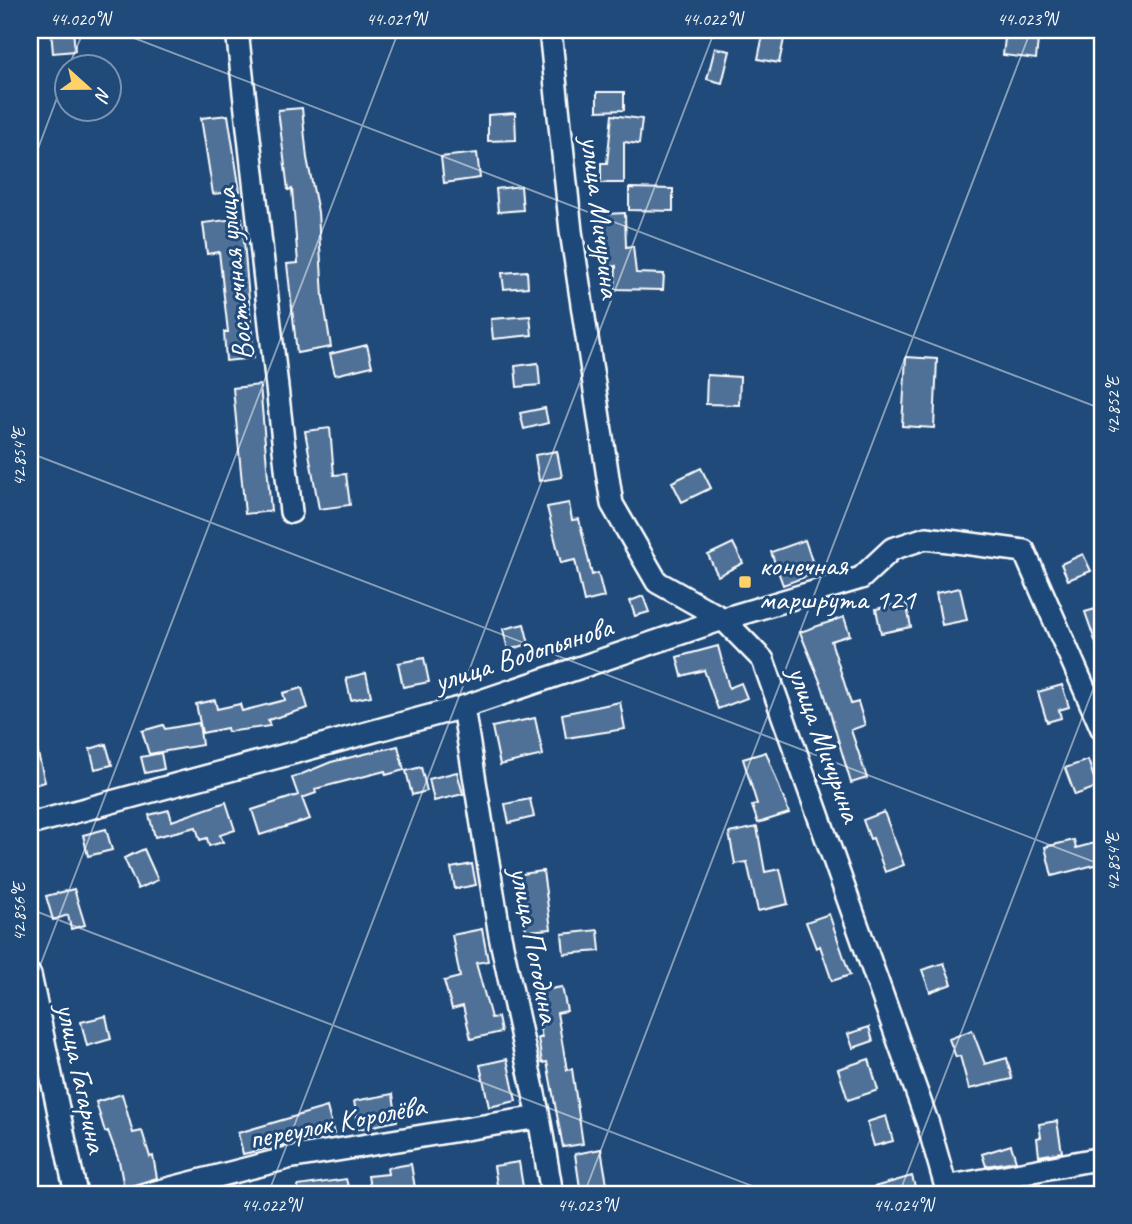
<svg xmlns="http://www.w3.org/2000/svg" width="1132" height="1224" font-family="Caveat,sans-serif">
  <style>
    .building { fill: #507197; stroke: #fff; stroke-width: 2 }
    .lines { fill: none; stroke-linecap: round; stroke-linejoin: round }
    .street-casing { stroke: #fff; stroke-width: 26 }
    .street { stroke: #1f4a7a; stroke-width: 21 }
    .ticks { fill: none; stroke: #fff; stroke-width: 2; stroke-opacity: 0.45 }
    .poi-dot { fill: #ffd166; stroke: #1f4a7a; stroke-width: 2.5 }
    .labels { text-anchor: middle; stroke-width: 6; stroke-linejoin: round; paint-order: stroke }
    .street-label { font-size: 30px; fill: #fff; stroke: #1f4a7a }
    .poi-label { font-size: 30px; fill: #fff; stroke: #1f4a7a; text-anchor: start }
    .neatline { fill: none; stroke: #fff; stroke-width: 2.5 }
    .ticks-label { font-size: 18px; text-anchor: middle; fill: #fff }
  </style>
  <rect width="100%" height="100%" fill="#1f4a7a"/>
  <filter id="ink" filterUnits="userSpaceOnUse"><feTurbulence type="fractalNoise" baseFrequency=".0143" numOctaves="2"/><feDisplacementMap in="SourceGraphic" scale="14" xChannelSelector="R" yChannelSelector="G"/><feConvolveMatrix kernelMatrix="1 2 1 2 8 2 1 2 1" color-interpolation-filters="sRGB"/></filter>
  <g filter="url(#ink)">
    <!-- building -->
    <path class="building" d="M51 30H73L75 51 53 53Z
      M1006 30H1039L1036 59 1003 55Z
      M763 35 784 39 779 63 758 59Z
      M715 48 730 51 722 83 707 79Z
      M597 92H624V110L597 111Z
      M302 108 307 158 318 212 323 297 331 347 297 353 287 264 298 263 292 189 288 190 278 110Z
      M515 113 516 140 488 141V115Z
      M228 115 240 191 213 194 201 118Z
      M612 115 642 119 639 144 624 142V183H601V163H607Z
      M477 153 480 178 444 183 441 157Z
      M521 186 523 210 498 212 496 189Z
      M629 188 673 189V211L629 210Z
      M625 213 626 247 633 246 636 273 664 274 663 290 615 289 616 266 609 267 605 214Z
      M242 218 254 358 226 361 224 332H228L219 252 207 254 203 223Z
      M527 271 528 287 504 289 502 273Z
      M530 316 532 335 493 339 491 319Z
      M367 345 372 366 335 375 330 354Z
      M906 357 937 359 934 428 902 426Z
      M538 363 540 385 517 387 515 366Z
      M707 375 740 377 739 405 706 404Z
      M260 385 271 511 245 514 233 388Z
      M545 408 548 423 524 429 520 413Z
      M330 428 334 475 346 474 350 505 319 509 305 431Z
      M557 451 562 477 539 481 535 455Z
      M701 468 711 488 682 502 672 482Z
      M569 503 572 520 579 519 592 575 598 573 604 597 584 602 575 560 561 563 547 507Z
      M805 540 816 573 783 585 771 552Z
      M733 543 743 563 718 576 708 555Z
      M1083 554 1091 571 1068 580 1061 564Z
      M960 588 967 620 942 625 936 593Z
      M643 596 649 612 635 616 630 601Z
      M906 602 911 627 881 633 876 609Z
      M1102 607V655H1100L1085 612Z
      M844 617 850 635 831 641 851 704 858 702 865 725 851 730 867 778 851 783 823 689 800 632Z
      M524 624 529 644 508 650 503 629Z
      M718 646 729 688 741 683 747 698 718 709 704 670 682 676 677 657Z
      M424 658 429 682 403 687 398 663Z
      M366 673 371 696 351 700 346 678Z
      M1062 685 1069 707 1059 710 1061 718 1047 722 1038 692Z
      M302 688 308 708 268 720 270 726 228 732 227 728 202 733 196 704 215 700 217 709 240 704 242 711 285 700 283 693Z
      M620 702 625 729 566 738 562 714Z
      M535 718 543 755 500 765 492 727Z
      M199 723 202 745 149 754 142 731 163 725 165 729Z
      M30 741H35L45 782 30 786Z
      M106 744 112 765 95 769 90 749Z
      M398 746 404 770 386 775 385 771 315 789 316 793 302 798 310 819 260 835 252 810 298 795 292 778 331 762Z
      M766 752 789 813 758 823 752 806 757 804 743 759Z
      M161 753 164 769 145 773 141 757Z
      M1088 760 1097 787 1075 795 1065 768Z
      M421 767 427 791 412 795 406 771Z
      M457 772 463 794 434 801 429 779Z
      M530 799 534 817 509 823 505 804Z
      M226 802 235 830 220 835 223 842 209 846 207 838 200 840 196 827 155 837 149 815 169 810 172 821Z
      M884 812 904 865 885 872 873 838 870 839 863 820Z
      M757 827 765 872 780 869 788 904 758 911 747 862 735 864 729 833Z
      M106 829 112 850 88 856 83 835Z
      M1074 840 1076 848 1102 841V863L1052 876 1045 847Z
      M144 849 158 880 138 889 124 858Z
      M472 864 476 885 455 889 451 868Z
      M543 871 551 929 526 931 522 896 518 897 515 875Z
      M74 889 85 925 71 929 68 915 53 920 46 896Z
      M829 914 850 975 832 981 820 946 816 948 806 922Z
      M482 929 488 961 476 963 491 1018 498 1017 501 1032 471 1039 463 1006 452 1009 444 981 460 977 452 935Z
      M598 930 600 951 564 954 562 934Z
      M944 963 952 984 930 992 922 970Z
      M562 987 567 1011 557 1013 567 1070 572 1069 583 1144 563 1147 547 1062 542 1063 538 1038H542L533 992Z
      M106 1016 111 1039 87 1046 81 1022Z
      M869 1027 873 1041 853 1048 848 1034Z
      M972 1030 985 1064 1007 1058 1012 1079 969 1089 960 1056 956 1057 949 1039Z
      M507 1059 516 1101 489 1107 480 1065Z
      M869 1059 878 1090 848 1100 838 1069Z
      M122 1094 133 1133 142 1131 150 1157 153 1156 157 1178 124 1188 119 1161 108 1131 105 1132 96 1102Z
      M393 1094 397 1121 359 1129 354 1101Z
      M327 1107 334 1134 243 1154 238 1133Z
      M886 1116 893 1141 874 1146 867 1122Z
      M1057 1121 1062 1152 1039 1156 1037 1138 1041 1137 1039 1124Z
      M1011 1145 1016 1161 986 1166 982 1154Z
      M601 1149 607 1184 580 1188 575 1154Z
      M519 1162 523 1187 498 1191 494 1166Z
      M411 1164 416 1194H371L368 1176 388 1174 387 1168Z
      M912 1176 917 1194H865L864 1190Z
      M346 1179 350 1194H298V1186Z
      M1016 1187 1018 1194H994L993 1192Z"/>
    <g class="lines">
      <defs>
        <path id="street" d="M237 30 291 512
          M550 30 571 231 612 504 657 582 723 619 763 660 928 1124 948 1194
          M463 707 500 936 539 1117 552 1194
          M30 824 463 707 723 619 861 578 892 549 926 538 1024 551 1102 729
          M30 975 76 1194
          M946 1187 1102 1158
          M148 1194 288 1158 539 1117"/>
      </defs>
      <!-- street casing -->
      <use href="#street" class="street-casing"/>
      <!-- street -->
      <use href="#street" class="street"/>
    </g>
  </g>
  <!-- ticks -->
  <path class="ticks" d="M113 30 1102 409M69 66 84 30M30 170 66 74M30 453 1102 865M30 909 773 1194M30 992 399 30M268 1194 715 30M584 1194 1031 30M899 1194 1102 666"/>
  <!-- markers -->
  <rect class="poi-dot" x="738" y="575" width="14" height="14" rx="3.5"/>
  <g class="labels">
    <!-- street labels -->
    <g class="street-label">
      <text transform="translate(601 217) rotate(83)" y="10">улица Мичурина</text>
      <text transform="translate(234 274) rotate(-96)" y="10">Восточная улица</text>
      <text transform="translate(523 654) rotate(-18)" y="10">улица Водопьянова</text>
      <text transform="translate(825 744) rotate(70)" y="10">улица Мичурина</text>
      <text transform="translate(535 945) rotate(79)" y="10">улица Погодина</text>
      <text transform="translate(82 1078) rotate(78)" y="10">улица Гагарина</text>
      <text transform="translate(337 1122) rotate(-11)" y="10">переулок Королёва</text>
    </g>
    <!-- poi labels -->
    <g class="poi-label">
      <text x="759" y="575">конечная<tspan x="759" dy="34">маршрута 121</tspan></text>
    </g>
  </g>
  <!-- margin -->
  <rect width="1132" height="1224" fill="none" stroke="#1f4a7a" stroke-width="77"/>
  <!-- north arrow -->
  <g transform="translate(88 88) rotate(111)"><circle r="33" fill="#1f4a7a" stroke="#7992af" stroke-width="2"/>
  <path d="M0-5L12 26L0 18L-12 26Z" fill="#ffd166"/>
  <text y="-10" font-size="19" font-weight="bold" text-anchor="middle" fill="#ffffff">N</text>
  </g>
  <rect x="38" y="38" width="1056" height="1148" class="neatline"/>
  <g class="ticks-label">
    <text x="80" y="25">44.020°N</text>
    <text x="396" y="25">44.021°N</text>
    <text x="712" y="25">44.022°N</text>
    <text x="1027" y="25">44.023°N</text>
    <text transform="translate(1113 406) rotate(-90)" y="6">42.852°E</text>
    <text transform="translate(19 457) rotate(-90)" y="6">42.854°E</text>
    <text transform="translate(1113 862) rotate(-90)" y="6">42.854°E</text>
    <text transform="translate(19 912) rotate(-90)" y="6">42.856°E</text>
    <text x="271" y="1211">44.022°N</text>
    <text x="587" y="1211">44.023°N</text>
    <text x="903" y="1211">44.024°N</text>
  </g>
</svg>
